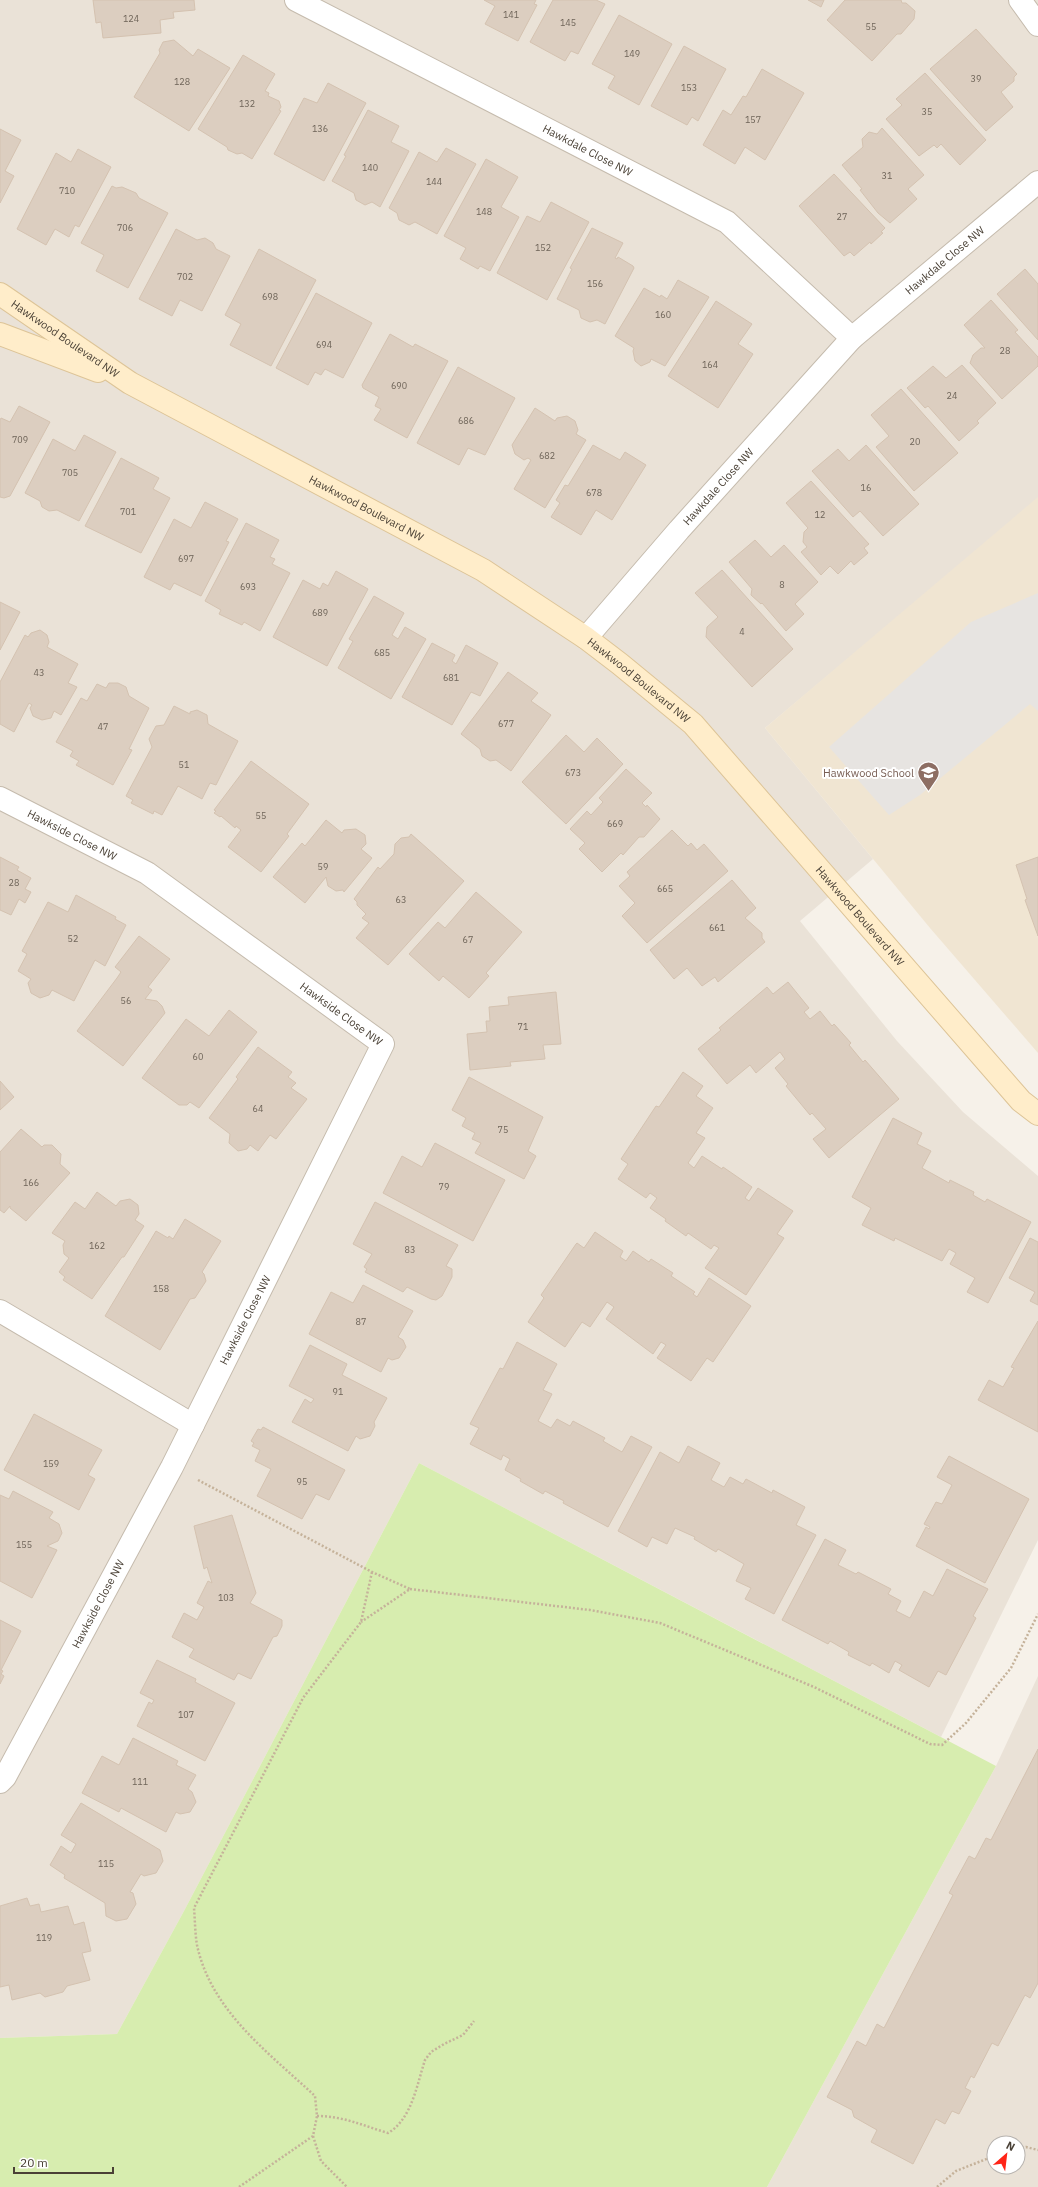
<svg xmlns="http://www.w3.org/2000/svg" width="1038" height="2187" font-family="'IBM Plex Sans',sans-serif">
  <style>
    .residential { fill: #eae2d7; fill-rule: evenodd }
    .education { fill: #f0e5d2 }
    .green { fill: #d7edaf }
    .parking { fill: #e7e4e1 }
    .building { fill: #dccec0; stroke: #d4c2b0 }
    .lines { fill: none; stroke-linecap: round; stroke-linejoin: round }
    .street-casing { stroke: #c5bbad; stroke-width: 24 }
    .secondary-casing { stroke: #ddc497; stroke-width: 24 }
    .path { stroke: #c5b29a; stroke-width: 2.5; stroke-dasharray: 2 2; stroke-linecap: butt }
    .street { stroke: #fff; stroke-width: 22 }
    .secondary { stroke: #ffedca; stroke-width: 22 }
    .labels { text-anchor: middle; stroke-width: 4; stroke-linejoin: round; paint-order: stroke }
    .number-label { font-size: 9px; fill: #6e6458 }
    .street-label { font-size: 11px; fill: #4a4136; stroke: #fff }
    .education-label { font-size: 11px; fill: #785e54; stroke: #fff; text-anchor: end }
  </style>
  <rect width="100%" height="100%" fill="#f6f1e9"/>
  <!-- residential -->
  <path class="residential" d="M0 0H1038V500L765 728 873 859 800 921 897 1041 963 1112 1038 1176V1540L941 1737 419 1463 184 1911 117 2034 0 2038Z
    M1038 1676V2187H767L996 1766ZM994 2143H1018V2167H994Z"/>
  <!-- education -->
  <path class="education" d="M1038 497V1053L930 928 765 728Z"/>
  <!-- green -->
  <path class="green" d="M419 1463 996 1766 767 2187H0V2038L117 2034 184 1911Z"/>
  <!-- parking -->
  <path class="parking" d="M1038 593V711L1030 704 920 795 889 815 829 747 971 622Z"/>
  <!-- building -->
  <path class="building" d="M93 0H194L195 10 173 12 174 18 160 20 161 33 103 38 101 22 96 23Z
    M484 0H536L534 4 537 5 518 41 485 24 495 6Z
    M553 0H596L605 4 578 54 571 51 565 61 530 42Z
    M808 0H824L821 7Z
    M845 0H901L902 3H906L915 11 914 19 901 34H897L872 61 827 20Z
    M619 15 672 44 639 105 608 88 615 76 592 64Z
    M976 29 1017 74 1014 77V81L1001 92 1013 107 986 131 930 69Z
    M174 40 193 56 198 49 230 68 189 131 134 97 160 53 159 50 163 42Z
    M684 46 726 69 698 121 692 117 687 125 651 106Z
    M243 55 275 74 265 91 269 93 268 96 279 101 281 107 279 110 281 111 252 159 242 153 237 154 228 150 227 147 198 129Z
    M762 69 804 93 765 160 745 147 735 164 703 145 723 110 731 115 743 96 746 97Z
    M925 73 986 140 960 165 941 144 937 148 934 145 919 156 886 119 902 105 896 99Z
    M328 83 366 103 324 181 274 154 304 98 317 103Z
    M368 110 399 126 391 142 409 151 380 207 372 202 365 205 356 200 354 193 332 181 346 156 344 155Z
    M882 128 924 175 908 189 917 199 890 223 878 213 860 190 862 189 842 165 863 147 862 139 869 132 877 134Z
    M0 129 21 140 5 171 14 176 0 203Z
    M446 148 476 164 437 234 415 222 409 225 399 220 397 213 389 208 419 152 437 162Z
    M78 149 111 167 79 227 75 225 69 237 55 229 46 245 17 229 56 153 71 162Z
    M486 159 518 177 501 207 519 217 490 271 480 266 478 269 460 259 466 248 444 236Z
    M834 174 885 228 881 232 883 233 871 244 870 242 854 256 850 252 844 256 799 206Z
    M112 186 116 188 122 187 136 193 139 198 168 213 128 288 96 271 104 255 81 243Z
    M551 202 589 222 547 300 497 273 527 216 540 222Z
    M592 228 623 243 615 258 617 259 618 257 633 266 634 268 605 324 597 320 590 322 581 318 579 310 557 299 572 269 570 268Z
    M176 229 197 240 205 238 213 243 216 249 230 256 202 311 180 300 172 316 139 299Z
    M259 249 316 280 271 366 230 345 241 324 225 315Z
    M1025 269 1038 284V340L997 294Z
    M678 280 709 297 665 366 651 359 650 362 641 366 635 361 633 351 634 348 615 336 644 288 660 297 661 295 667 299Z
    M316 293 372 323 343 378 325 369 321 375 315 372 308 385 276 368Z
    M991 300 1018 330 1015 332 1038 357V366L1002 399 970 363 973 355 981 348H985L964 325Z
    M716 301 752 324 738 344 753 354 718 408 668 376Z
    M390 334 413 347 415 344 448 361 407 438 374 420 381 409 375 406 379 397 363 388 362 385Z
    M962 365 996 403 977 421 979 423 959 441 928 406 925 408 907 388 933 366 946 378Z
    M458 367 515 398 485 455 468 448 459 465 417 443Z
    M901 389 958 453 914 491 876 447 889 436 871 415Z
    M19 406 50 422 10 496 4 498 0 497V420L1 418 10 422Z
    M535 408 555 421 557 418 567 416 575 421 578 430 576 434 586 440 545 508 514 489 531 460 528 458 524 460 515 454 512 445Z
    M84 435 116 452 79 521 57 510 49 511 42 507 40 501 25 493 53 439 75 451Z
    M593 445 620 460 625 452 646 465 612 520 596 510 581 535 551 517 560 503 556 500 565 485 568 486Z
    M866 445 919 504 883 536 860 511 853 517 812 471 838 449 849 461Z
    M121 458 159 478 153 489 170 498 141 553 85 526Z
    M811 481 869 544 864 548 868 553 854 565 851 561 838 574 830 566 821 575 801 552 807 547 803 542 804 532 808 528 786 503Z
    M205 502 238 519 226 541 229 542 201 596 174 583 170 590 144 577 174 519 191 528Z
    M246 523 279 540 270 557 275 559 272 564 290 573 260 631 244 622 242 625 219 614 221 610 205 601Z
    M755 540 771 557 784 545 818 582 795 604 804 614 786 631 762 603 761 604 751 595 752 589 729 562Z
    M722 570 793 649 752 687 706 637 707 627 718 617 695 593Z
    M336 571 368 589 327 666 273 637 303 580 320 589 323 583 328 586Z
    M374 596 404 613 392 635 398 639 405 627 426 639 391 699 338 668 353 641 349 639Z
    M0 602 20 612 0 650Z
    M40 630 47 635 49 642 47 647 78 664 68 683 77 687 61 715 54 711 51 718 42 720 33 716 30 708 32 705 29 703 14 732 0 724V682L25 635 28 637 31 633Z
    M432 643 455 655 452 661 456 664 466 645 498 663 480 696 471 692 452 725 402 697Z
    M508 672 538 693 531 701 551 715 511 771 496 760 490 761 482 756 480 749 461 734Z
    M109 683H118L126 687 129 696 149 708 129 749 132 750 113 785 76 765 79 761 70 756 73 751 56 742 81 698 87 701 97 684 106 688Z
    M174 706 190 714V712L197 710 207 715 208 724 238 741 216 785 210 783 202 799 178 786 162 815 154 811 153 814 131 803 133 800 126 796 152 747 149 739 156 726 164 725Z
    M566 735 584 752 597 738 623 764 566 824 522 782Z
    M251 761 309 804 287 834 289 836 261 872 228 847 241 830 236 826 235 828 221 816 220 817 214 813 216 811 214 810Z
    M626 769 652 793 642 803 646 807 647 805 660 819 644 837H639L623 855 621 853 602 872 579 849 585 843 570 829 587 811 591 815 603 802 599 798Z
    M326 820 342 833 344 830 356 829 365 835 366 844 361 849 372 858 344 892 343 890 336 891 328 886 326 877 305 903 273 877 302 843 305 846Z
    M672 830 688 846 691 843 697 850 704 844 728 871 647 943 622 916 635 903 619 886 630 876 627 872Z
    M411 834 464 881 388 965 356 938 369 923 362 918 366 914 357 905V902L354 899 378 867 380 869 394 854 395 844 401 838 409 837Z
    M0 857 19 867 17 870 31 878 25 889 31 892 25 903 19 899 11 915 0 910Z
    M1038 857V936L1025 900 1027 899 1016 865Z
    M732 880 756 908 745 918 762 933V938L765 942 718 982 715 977 702 986 687 968 674 979 650 950Z
    M476 892 522 932 486 973 489 976 469 998 443 976 439 981 409 954 438 922 445 928Z
    M76 895 116 917 115 919 126 925 105 966 95 960 74 1001 52 990 49 995 40 998 31 993 28 983 31 979 18 971 27 954 22 951 48 902 68 912Z
    M139 936 170 959 148 987 152 990 145 999 157 1001 162 1006 165 1013 123 1066 77 1031 117 978 121 972 115 967Z
    M788 982 809 1008 804 1012 810 1019 820 1011 832 1026 834 1024 851 1043 849 1045 863 1062 865 1060 899 1099 829 1158 813 1139 826 1129 812 1113 810 1115 786 1086 788 1084 775 1068 785 1059 780 1052 756 1073 750 1065 727 1084 698 1049 721 1030 719 1028 767 987 773 994Z
    M556 992 561 1044 543 1045 545 1059 510 1062 511 1066 470 1070 467 1034 487 1032 486 1021H490L489 1007 509 1005 508 997Z
    M229 1010 257 1032 199 1108 190 1102 187 1105H179L142 1078 186 1019 209 1036Z
    M258 1047 292 1072 288 1077 296 1083 291 1088 307 1099 276 1139 270 1135 258 1151 250 1145 247 1149 238 1151 229 1143 230 1134 209 1118 238 1079 236 1077Z
    M683 1072 703 1086 696 1096 713 1108 696 1133 705 1138 688 1163 694 1168 702 1156 722 1169 723 1167 752 1187 745 1198 749 1201 758 1188 793 1211 777 1234 784 1238 746 1295 705 1268 719 1248 714 1245 711 1249 688 1233 686 1236 665 1221 666 1219 650 1208 657 1198 650 1193 646 1198 618 1179 628 1164 621 1159 656 1106 659 1107Z
    M469 1077 543 1117 528 1151 536 1156 524 1179 475 1153 481 1143 472 1139 475 1133 462 1126 466 1118 452 1110Z
    M0 1081 14 1097 0 1110Z
    M893 1118 922 1133 917 1144 931 1151 922 1168 949 1183 950 1180 974 1192 973 1195 985 1202 987 1199 1031 1222 988 1303 967 1292 975 1278 950 1264 956 1253 949 1249 942 1261 895 1238 894 1241 862 1225 871 1208 852 1197Z
    M21 1129 42 1147 44 1145H52L61 1154 60 1164 70 1173 26 1221 10 1208V1206L4 1213 0 1210V1152Z
    M435 1143 505 1180 473 1241 383 1193 402 1156 422 1167Z
    M97 1192 116 1206 120 1201 130 1199 138 1205 139 1214 135 1220 144 1226 124 1257H122L92 1299 63 1280 65 1277 59 1272 69 1258 64 1254 63 1245 65 1241 52 1233 75 1202 85 1209Z
    M375 1202 458 1245 446 1266 452 1269V1277L442 1296 436 1300 431 1299 407 1287 403 1292 365 1272 367 1269 364 1267 372 1254 353 1244Z
    M185 1219 221 1241 202 1272 204 1274 206 1281 195 1298 190 1299 160 1350 105 1316 156 1231 168 1238 169 1236 173 1239Z
    M595 1232 623 1251 620 1257 626 1261 633 1251 649 1262 651 1259 673 1273 671 1276 695 1292 693 1294 697 1297 709 1278 751 1306 713 1362 707 1358 691 1381 657 1358 666 1345 661 1342 653 1354 606 1319 614 1307 607 1302 590 1327 582 1322 565 1347 528 1322 544 1298 541 1295 576 1244 577 1243 584 1248Z
    M1030 1238 1038 1242V1305L1030 1301 1035 1292 1009 1278Z
    M363 1285 413 1311 398 1337 403 1340 406 1347 399 1358 392 1360 388 1358 381 1372 309 1334 331 1292 353 1303Z
    M1038 1321V1432L978 1400 989 1380 1003 1387 1014 1368 1011 1367Z
    M517 1342 557 1364 543 1390 552 1394 538 1421 551 1428 557 1419 570 1426 573 1421 605 1438 603 1441 622 1452 631 1436 652 1447 608 1527 563 1503 564 1501 545 1491 543 1494 520 1481 521 1479 505 1470 510 1459 503 1455 501 1460 470 1444 479 1428 470 1424 500 1368 503 1369Z
    M310 1345 347 1364 342 1375 387 1398 374 1422 375 1426 370 1436 360 1439 356 1436 348 1451 292 1422 305 1399 311 1403 314 1399 289 1386Z
    M34 1414 102 1450 88 1475 95 1479 79 1510 4 1470Z
    M263 1427 345 1470 329 1500 316 1494 302 1519 257 1496 271 1469 255 1461 260 1450 252 1446 254 1443 251 1441 258 1429 261 1430Z
    M688 1446 720 1463 711 1480 724 1487 730 1477 743 1484 746 1479 772 1493 773 1490 805 1507 796 1525 816 1535 774 1614 745 1599 751 1588 736 1581 744 1564 718 1549 716 1552 694 1539 695 1537 675 1528 667 1544 652 1537 647 1547 618 1531 660 1452 679 1463Z
    M949 1456 1029 1499 985 1583 916 1546 926 1527 929 1529 930 1527 924 1524 936 1502 942 1504 952 1485 937 1477Z
    M13 1491 53 1512 49 1518 59 1524 62 1533 58 1541 47 1546 57 1550 32 1598 0 1581V1495L9 1499Z
    M232 1515 256 1593 250 1603 282 1620V1626L277 1636 273 1637 251 1679 238 1673 234 1680 189 1657 194 1649 172 1637 184 1613 197 1620 204 1607 197 1603 208 1581 212 1583 207 1567 204 1569 194 1526Z
    M825 1539 846 1550 838 1565 856 1574 858 1572 891 1589 888 1594 901 1601 896 1611 910 1618 924 1591 933 1596 947 1569 988 1589 973 1616 976 1618 946 1675 938 1671 929 1687 899 1670 902 1665 895 1661 889 1673 872 1663 870 1666 848 1655 849 1652 830 1641 828 1644 782 1620Z
    M0 1620 21 1631 1 1670 3 1671 1 1674 4 1676 0 1684Z
    M157 1660 196 1679 195 1682 235 1703 205 1761 137 1726 149 1702 152 1704 154 1700 140 1693Z
    M133 1738 178 1761 176 1765 196 1775 188 1789 192 1792 196 1802 190 1812 180 1814 176 1812 166 1832 121 1808 119 1812 82 1793 102 1756 119 1765Z
    M1038 1749V1983L1030 1998 1025 1995 998 2046 992 2043 974 2078 971 2076 965 2088 971 2091 959 2114 952 2111 945 2124 936 2119 913 2164 871 2142 877 2130 854 2117 852 2110 827 2097 857 2041 866 2046 877 2024 884 2028 953 1895 949 1893 969 1856 975 1859 986 1838 991 1840Z
    M81 1803 160 1850 163 1861 156 1873 144 1876 141 1874 130 1892 133 1893 136 1904 127 1919 116 1921 106 1916 105 1903 64 1878 65 1875 50 1865 61 1846 71 1853 76 1844 61 1835Z
    M27 1898 30 1906 39 1904 41 1912 68 1906 74 1925 84 1922 91 1951 82 1953 90 1980 67 1986 63 1992 45 1997 40 1993 12 2000 9 1985 0 1987V1906Z"/>
  <g class="lines">
    <defs>
      <g id="street">
        <path id="s1" d="M296 0 727 222 852 338"/>
        <path d="M1020 0 1038 25"/>
        <path id="s2" d="M586 638 679 530 852 338 1038 182"/>
        <path id="s3" d="M0 798 147 873 383 1044 172 1467 5 1777 0 1782"/>
        <path d="M0 1311 193 1425"/>
      </g>
      <g id="secondary">
        <path id="s4" d="M0 294 130 383 483 570 586 638 620 664 693 724 1021 1101 1038 1114"/>
        <path d="M0 334 98 371"/>
      </g>
    </defs>
    <!-- street casing -->
    <use href="#street" class="street-casing"/>
    <!-- secondary casing -->
    <use href="#secondary" class="secondary-casing"/>
    <!-- path -->
    <path class="path" d="M198 1480 372 1572 410 1589 361 1622
      M410 1589 590 1610 660 1623 814 1687 930 1744 942 1745 966 1723 1011 1668 1038 1614
      M317 2116C343 2116 364 2126 388 2133 412 2119 417 2084 425 2060L431 2052 444 2044 463 2035 474 2021
      M313 2136 321 2161 347 2187
      M1018 2149 1026 2147 1038 2150
      M239 2187 313 2136 317 2116 315 2096C269 2053 211 2011 197 1945 195 1933 195 1920 194 1908L303 1698 361 1622 372 1572
      M937 2187 956 2171 994 2156"/>
    <!-- street -->
    <use href="#street" class="street"/>
    <!-- secondary -->
    <use href="#secondary" class="secondary"/>
  </g>
  <!-- icons -->
  <defs>
    <symbol id="school-pin" viewBox="-11 -11 22 30"><path d="M0 17L-7.5 6A9.5 9.5 0 1 1 7.5 6Z" fill="#8d6e63" stroke="#fff"/><path d="M0-5L7-2L0 1L-7-2ZM-4 1L0 2.5L4 1V4Q0 6-4 4Z" fill="#fff"/></symbol>
  </defs>
  <g fill-rule="evenodd">
    <use href="#school-pin" x="916" y="760" width="25" height="34"/>
  </g>
  <g class="labels">
    <!-- number labels -->
    <g class="number-label">
      <text x="511" y="18">141</text>
      <text x="131" y="22">124</text>
      <text x="568" y="26">145</text>
      <text x="871" y="30">55</text>
      <text x="632" y="57">149</text>
      <text x="976" y="82">39</text>
      <text x="182" y="85">128</text>
      <text x="689" y="91">153</text>
      <text x="247" y="107">132</text>
      <text x="927" y="115">35</text>
      <text x="753" y="123">157</text>
      <text x="320" y="132">136</text>
      <text x="370" y="171">140</text>
      <text x="887" y="179">31</text>
      <text x="434" y="185">144</text>
      <text x="67" y="194">710</text>
      <text x="484" y="215">148</text>
      <text x="842" y="220">27</text>
      <text x="125" y="231">706</text>
      <text x="543" y="251">152</text>
      <text x="185" y="280">702</text>
      <text x="595" y="287">156</text>
      <text x="270" y="300">698</text>
      <text x="663" y="318">160</text>
      <text x="324" y="348">694</text>
      <text x="1005" y="354">28</text>
      <text x="710" y="368">164</text>
      <text x="399" y="389">690</text>
      <text x="952" y="399">24</text>
      <text x="466" y="424">686</text>
      <text x="20" y="443">709</text>
      <text x="915" y="445">20</text>
      <text x="547" y="459">682</text>
      <text x="70" y="476">705</text>
      <text x="866" y="491">16</text>
      <text x="594" y="496">678</text>
      <text x="128" y="515">701</text>
      <text x="820" y="518">12</text>
      <text x="186" y="562">697</text>
      <text x="782" y="588">8</text>
      <text x="248" y="590">693</text>
      <text x="320" y="616">689</text>
      <text x="742" y="635">4</text>
      <text x="382" y="656">685</text>
      <text x="39" y="676">43</text>
      <text x="451" y="681">681</text>
      <text x="506" y="727">677</text>
      <text x="103" y="730">47</text>
      <text x="184" y="768">51</text>
      <text x="573" y="776">673</text>
      <text x="261" y="819">55</text>
      <text x="615" y="827">669</text>
      <text x="323" y="870">59</text>
      <text x="14" y="886">28</text>
      <text x="665" y="892">665</text>
      <text x="401" y="903">63</text>
      <text x="717" y="931">661</text>
      <text x="73" y="942">52</text>
      <text x="468" y="943">67</text>
      <text x="126" y="1004">56</text>
      <text x="523" y="1030">71</text>
      <text x="198" y="1060">60</text>
      <text x="258" y="1112">64</text>
      <text x="503" y="1133">75</text>
      <text x="31" y="1186">166</text>
      <text x="444" y="1190">79</text>
      <text x="97" y="1249">162</text>
      <text x="410" y="1253">83</text>
      <text x="161" y="1292">158</text>
      <text x="361" y="1325">87</text>
      <text x="338" y="1395">91</text>
      <text x="51" y="1467">159</text>
      <text x="302" y="1485">95</text>
      <text x="24" y="1548">155</text>
      <text x="226" y="1601">103</text>
      <text x="186" y="1718">107</text>
      <text x="140" y="1785">111</text>
      <text x="106" y="1867">115</text>
      <text x="44" y="1941">119</text>
    </g>
    <!-- street labels -->
    <g class="street-label">
      <text dy="4" stroke="none"><textPath href="#s1" startOffset="328">Hawkdale Close NW</textPath></text>
      <text dy="4" stroke="none"><textPath href="#s2" startOffset="522">Hawkdale Close NW</textPath></text>
      <text dy="4" stroke="none"><textPath href="#s4" startOffset="79">Hawkwood Boulevard NW</textPath></text>
      <text dy="4" stroke="none"><textPath href="#s2" startOffset="201">Hawkdale Close NW</textPath></text>
      <text dy="4" stroke="none"><textPath href="#s4" startOffset="425">Hawkwood Boulevard NW</textPath></text>
      <text dy="4" stroke="none"><textPath href="#s4" startOffset="748">Hawkwood Boulevard NW</textPath></text>
      <text dy="4" stroke="none"><textPath href="#s3" startOffset="81">Hawkside Close NW</textPath></text>
      <text dy="4" stroke="none"><textPath href="#s4" startOffset="1072">Hawkwood Boulevard NW</textPath></text>
      <text dy="4" stroke="none"><textPath href="#s3" startOffset="405">Hawkside Close NW</textPath></text>
      <text transform="translate(245 1320) rotate(-63)" y="4">Hawkside Close NW</text>
      <text transform="translate(98 1604) rotate(-62)" y="4">Hawkside Close NW</text>
    </g>
    <!-- education labels -->
    <g class="education-label">
      <text x="914" y="777">Hawkwood School</text>
    </g>
  </g>
  <!-- north arrow -->
  <g transform="translate(1006 2155) rotate(28)"><circle r="19" fill="#ffffff" stroke="#b7b3af"/>
  <path d="M0-3L7 15L0 10L-7 15Z" fill="#ff2417"/>
  <text y="-6" font-size="11" font-weight="bold" text-anchor="middle" fill="#4a4136">N</text>
  </g>
  <!-- scale -->
  <path d="M14 2167v6h99v-6" fill="none" stroke="#4a4136" stroke-width="2"/>
  <text x="20" y="2167" font-size="12" fill="#4a4136" stroke="#ffffff" stroke-width="3" paint-order="stroke">20 m</text>
</svg>
